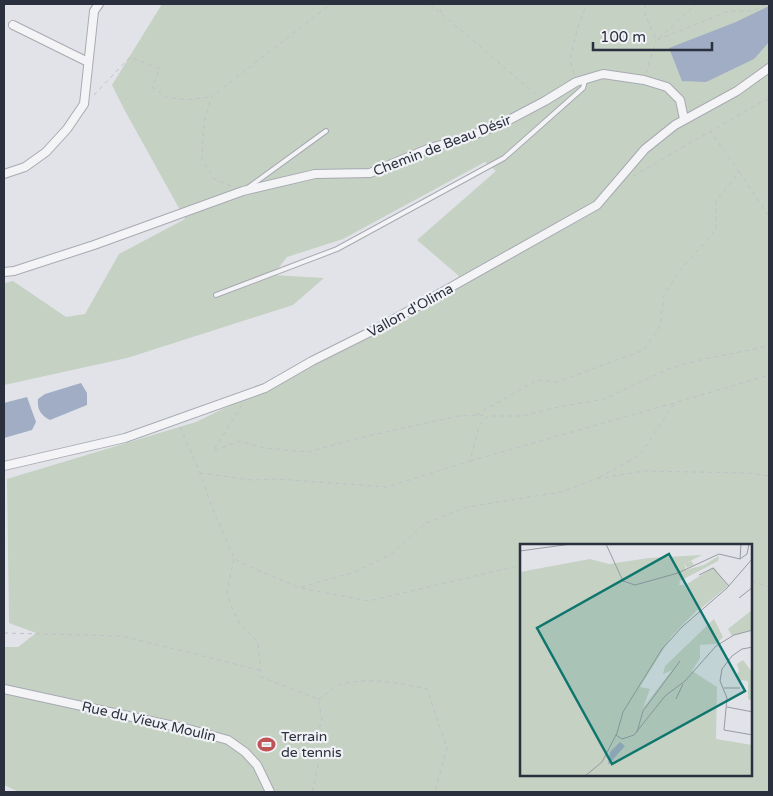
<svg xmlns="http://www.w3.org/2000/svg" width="773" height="796" font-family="'Varela Round',sans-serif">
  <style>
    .green { fill: #c5d1c3; fill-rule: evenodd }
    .water { fill: #a0adc4 }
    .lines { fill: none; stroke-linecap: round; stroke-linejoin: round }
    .service-casing { stroke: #a7aab2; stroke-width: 6 }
    .minor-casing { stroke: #a7aab2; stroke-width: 10 }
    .path { stroke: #c0c1c7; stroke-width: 1; stroke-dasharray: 4 4; stroke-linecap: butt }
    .service { stroke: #f4f4f7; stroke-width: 4 }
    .minor { stroke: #f4f4f7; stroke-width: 8 }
    .labels { text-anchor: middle; stroke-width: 4.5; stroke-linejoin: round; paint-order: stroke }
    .street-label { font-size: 14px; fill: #2b303e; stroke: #f1f2f6 }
    .poi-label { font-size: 14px; fill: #2b303e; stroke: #f1f2f6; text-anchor: start }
    .inset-road { fill: none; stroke: #989ba4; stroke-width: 1 }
    .view { fill: #0f766e; fill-opacity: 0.15; stroke: #0f766e; stroke-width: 2.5 }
    .inset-edge { fill: none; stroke: #2b303e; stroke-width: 2.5 }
  </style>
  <rect width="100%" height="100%" fill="#e1e3e8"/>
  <!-- green -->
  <path class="green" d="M162 4H769V792H19L4 785V647H18L36 633 9 623 7 479 196 422 408 319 459 276 417 240 496 171 485 162 343 239 287 257 273 275 324 278 293 305 127 358 4 385V283L13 281 66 317 85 314 119 254 185 219 124 109 112 85ZM522 545H752V775H522Z"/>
  <!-- water -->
  <path class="water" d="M769 6V42L754 59 706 82 682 81 669 48 736 22Z
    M81 383 87 393V405L50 420C41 415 37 410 38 399L45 394Z
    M27 397 36 422 32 430 4 438V403Z"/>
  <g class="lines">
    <defs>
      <path id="service" d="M249 187 326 131
        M216 295 337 249 504 158 583 88 585 81"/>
      <path id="minor" d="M13 25 88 62
        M4 174 25 167 46 152 67 129 84 104 94 11 99 4
        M4 272 14 271 94 245 243 191 315 174 370 173 430 148 466 138 505 122 545 101 576 82 603 74 644 80 667 87 680 100 684 119
        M4 466 125 438 265 388 312 361 380 327 597 205 645 149 675 125 737 91 769 68
        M4 689 192 730 228 740 245 752 257 765 270 792"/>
    </defs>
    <!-- service casing -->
    <use href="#service" class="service-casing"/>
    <!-- minor casing -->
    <use href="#minor" class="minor-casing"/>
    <!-- path -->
    <path class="path" d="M430 4 538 96
      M645 4V15L656 39
      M441 13V4
      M659 38 697 4
      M657 40 729 11H754L766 4
      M646 73 656 41
      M574 74 570 59 578 26 587 4
      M94 95 130 57 160 69 152 87 166 97 187 100 210 97
      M739 172 769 216
      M633 176 763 101 769 99
      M231 186 214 179 202 159 204 123 211 97 331 4
      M674 404 640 455 596 479 644 471 748 473 769 476
      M242 405 213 451 240 441 264 448 308 452 363 437 458 416 487 415
      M476 415 537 380 557 382 644 350 660 326 664 295 680 270 716 230V201L739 172 710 131
      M180 427 200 473 211 505 234 558 241 563 300 588 369 601 522 565
      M470 461 674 403 769 375
      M200 473 251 480 277 479 387 487 470 461 479 426 488 416H522L554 408 604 399 668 369 704 359 755 349 769 345
      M234 559 227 592 230 603 240 624 258 642 261 677 318 699 322 719 317 738 318 766 312 792
      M752 581 769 587
      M301 587 355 572 390 555 424 524 467 507 561 492 596 479
      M4 633 122 636 259 670
      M318 699C326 696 334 686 341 684 369 677 400 683 427 689L447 748 435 792"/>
    <!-- service -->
    <use href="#service" class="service"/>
    <!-- minor -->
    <use href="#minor" class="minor"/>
  </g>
  <!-- icons -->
  <defs>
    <symbol id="stadium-bare" viewBox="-9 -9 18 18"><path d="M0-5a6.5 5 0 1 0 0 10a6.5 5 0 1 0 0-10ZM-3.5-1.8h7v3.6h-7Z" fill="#bf5457" stroke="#f1f2f6" stroke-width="2.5" paint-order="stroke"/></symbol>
  </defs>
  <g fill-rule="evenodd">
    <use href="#stadium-bare" x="254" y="732" width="25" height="25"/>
  </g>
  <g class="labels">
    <!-- street labels -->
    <g class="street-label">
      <text transform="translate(442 145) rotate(-21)" y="5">Chemin de Beau Désir</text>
      <text transform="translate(410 310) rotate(-29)" y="5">Vallon d'Olima</text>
      <text transform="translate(149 721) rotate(13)" y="5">Rue du Vieux Moulin</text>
    </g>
    <!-- poi labels -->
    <g class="poi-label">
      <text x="281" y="741">Terrain<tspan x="281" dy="16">de tennis</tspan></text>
    </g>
  </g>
  <!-- overview -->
  <g transform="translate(520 544)">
    <rect width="232" height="232" fill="#e1e3e8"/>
    <path d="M182 11 166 19 171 17 174 21 167 24 164 19 166 26 184 21 199 12 198 17 160 37 159 41H164L178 65 151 93 120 143 130 145 123 164 152 126 143 130 145 122 194 75 203 93 196 100 180 101V114L172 127 197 143 196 195 232 201V232H0V28L70 15 89 20 129 14ZM194 23 208 42 180 65 167 40ZM232 66V86L212 92 208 85ZM223 116 232 128V157L228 155V137L218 136 216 132 219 127 217 120Z" fill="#c5d1c3"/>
    <path d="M100 198 105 202 88 221 90 208Z" fill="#a0adc4"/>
    <path class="inset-road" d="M86 0 103 37 115 41 158 29 199 10 220 15 227 10 229 0M0 7 51 0M220 15 221 0M179 31 193 24 209 42M219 54 233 43M233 103 222 105 212 112 202 125 200 137 207 154 204 186 233 191M204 144H220M156 155 163 140M207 163 233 168M117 188 123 167 160 117M96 191 102 195 114 191 145 152 165 137 196 102 214 91 233 86M65 232 82 218 97 189 103 168 142 105 162 83 207 44 233 14"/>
    <path class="view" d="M149 10 225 147 92 220 17 84Z"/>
    <rect width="232" height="232" class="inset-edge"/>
  </g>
  <!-- border -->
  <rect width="773" height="796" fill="none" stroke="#2b303e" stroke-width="10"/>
  <!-- scale -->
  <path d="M593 42v8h119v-8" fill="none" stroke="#2b303e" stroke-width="2.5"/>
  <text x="600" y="42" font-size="15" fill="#2b303e" stroke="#f1f2f6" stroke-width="4" paint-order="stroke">100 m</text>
</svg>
